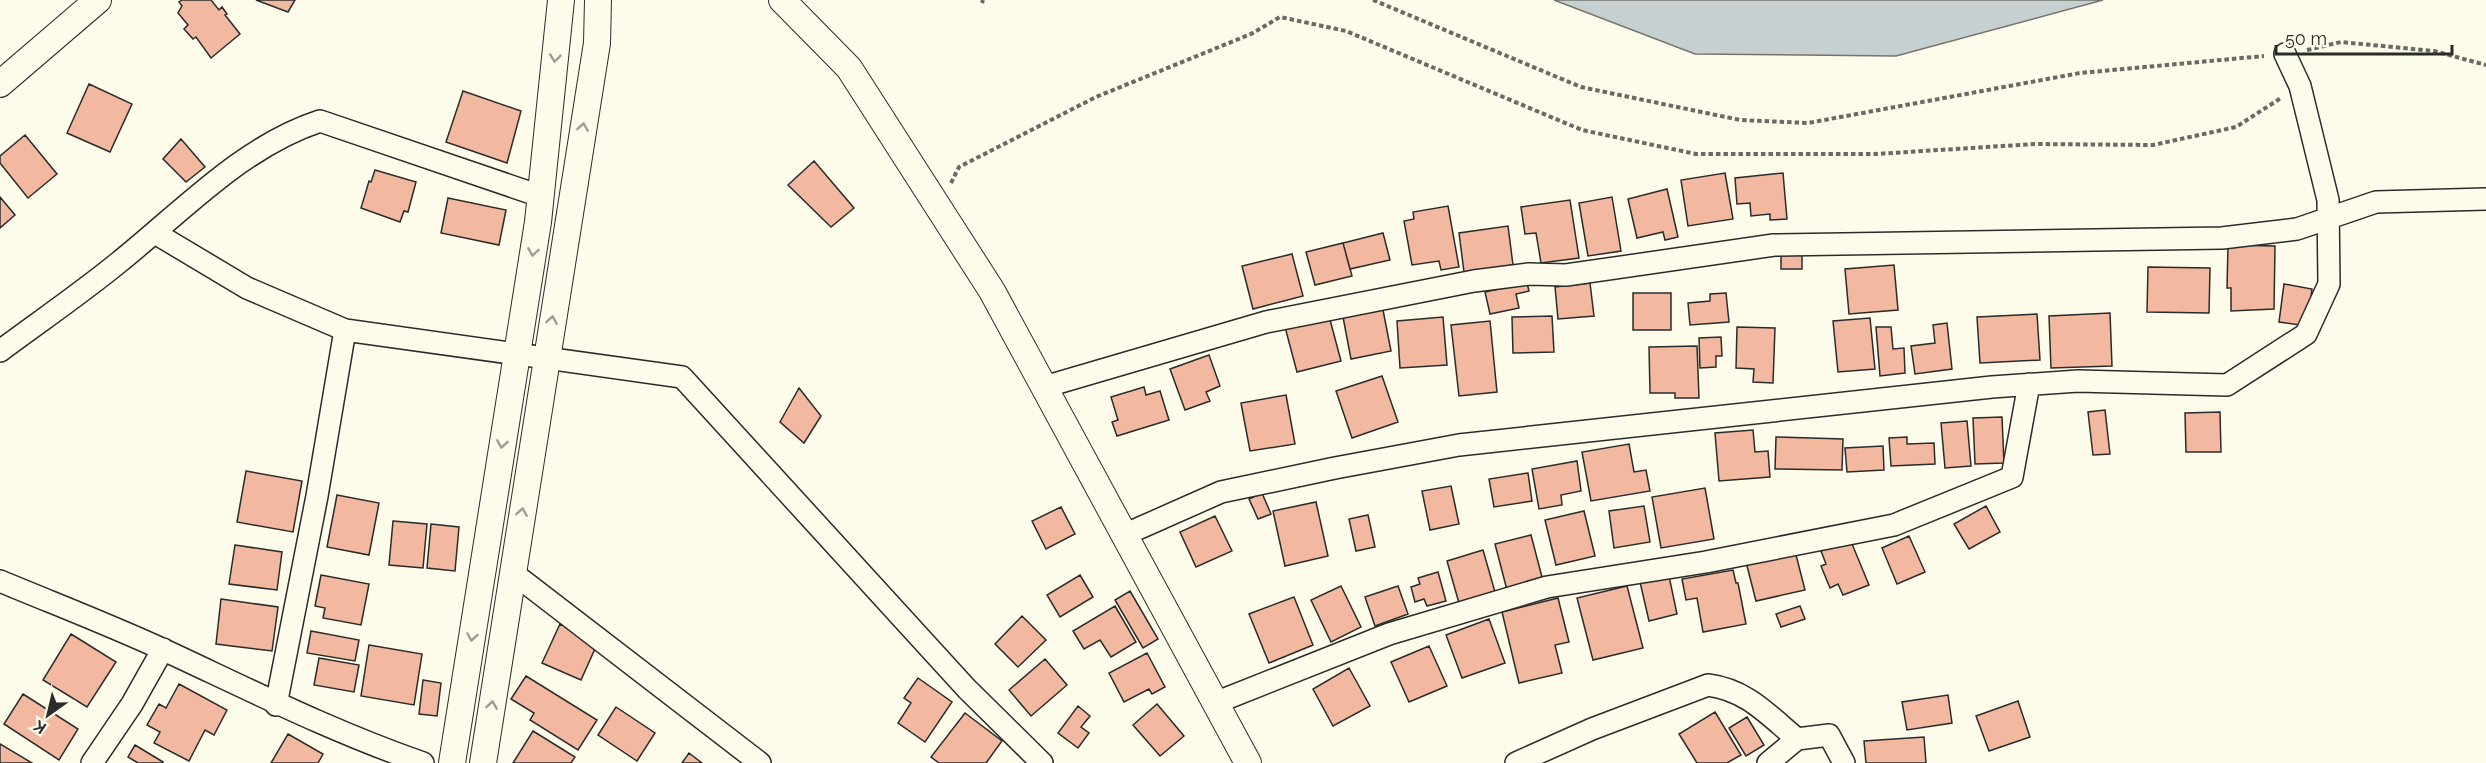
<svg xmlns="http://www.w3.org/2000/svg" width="2486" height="763" font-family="Raleway,sans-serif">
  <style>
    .water { fill: #c7d0d0; stroke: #74746e; stroke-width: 1.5 }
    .building { fill: #f2b8a0; stroke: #2b2b2b; stroke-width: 1.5 }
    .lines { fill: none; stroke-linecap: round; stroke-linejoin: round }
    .minor-casing { stroke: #2b2b2b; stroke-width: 24 }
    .tertiary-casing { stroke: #2b2b2b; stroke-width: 28 }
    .path { stroke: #6a6964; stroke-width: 4; stroke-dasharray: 4.5 3; stroke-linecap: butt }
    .minor { stroke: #fdfbea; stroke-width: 21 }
    .tertiary { stroke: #fdfbea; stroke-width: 26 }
    .oneway { stroke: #9e9d94 }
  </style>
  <rect width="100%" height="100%" fill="#fdfbea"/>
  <!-- water -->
  <path class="water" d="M1554 0H2103L1896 56 1695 54Z"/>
  <!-- building -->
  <path class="building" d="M182 0H211L219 10 222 7 227 14 225 15 240 34 211 58 196 37 193 39 184 29 188 25 178 13 182 6 179 2Z
    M256 0H295L288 12Z
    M89 84 132 104 110 152 67 133Z
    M463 91 521 111 507 163 446 142Z
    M25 135 57 174 28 198 0 163V156Z
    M181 139 205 167 186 182 163 159Z
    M814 161 854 208 831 227 788 185Z
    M375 170 416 182 408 212 404 211 400 222 361 208 369 181 371 182Z
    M1725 173 1733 219 1688 226 1681 180Z
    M1783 173 1787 219 1770 220V214L1751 216 1750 203 1737 204 1735 178Z
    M1667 189 1678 237 1665 240 1663 232 1637 238 1628 199Z
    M0 197 15 215 0 228Z
    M1612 197 1621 251 1588 256 1579 203Z
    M448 198 506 210 499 245 441 233Z
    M1570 200 1579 258 1541 263 1536 233 1525 234 1521 207Z
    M1448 206 1459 267 1441 270 1439 261 1412 265 1404 221 1414 219 1413 212Z
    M1508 226 1513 265 1464 272 1459 233Z
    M1383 233 1390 260 1350 269 1343 243Z
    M1343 243 1352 276 1315 285 1306 252Z
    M2228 245 2275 246 2274 309 2231 311V288H2227Z
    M1292 254 1303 296 1253 309 1242 266Z
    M1781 255H1802V269H1781Z
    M1894 265 1898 310 1849 314 1845 269Z
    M2148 267 2210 268 2209 313 2147 312Z
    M1527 283 1529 291 1516 294 1519 308 1490 314 1485 292Z
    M1590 283 1594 316 1558 319 1555 287Z
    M2284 284 2312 289 2307 326 2279 322Z
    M1633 293H1671V330H1633Z
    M1726 293 1729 322 1690 325 1688 303 1710 301V294Z
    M1383 310 1391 351 1351 359 1343 317Z
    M2110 313 2112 366 2051 368 2049 316Z
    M2037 314 2040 360 1980 363 1977 317Z
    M1329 316 1341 361 1297 372 1285 327Z
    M1552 316 1554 352 1513 353 1512 317Z
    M1443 317 1447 365 1400 368 1397 321Z
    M1870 318 1875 369 1838 372 1833 321Z
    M1490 321 1497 392 1459 396 1451 325Z
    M1947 323 1952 369 1915 374 1911 346 1935 343 1933 325Z
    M1737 327 1775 328 1773 383 1753 382 1754 369 1736 368Z
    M1876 327H1891L1893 349 1904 348 1905 373 1880 376Z
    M1721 337 1722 356H1716V367L1700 368 1699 338Z
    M1697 346 1699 398H1675V393H1650L1649 347Z
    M1209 355 1220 386 1206 392 1210 401 1185 410 1170 369Z
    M1382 376 1398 422 1352 438 1336 391Z
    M1144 387 1146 395 1160 391 1169 420 1117 436 1112 422 1118 420 1111 397Z
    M799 388 821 416 804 443 780 422Z
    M1286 395 1295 444 1250 451 1241 403Z
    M2105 410 2110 454 2093 455 2088 412Z
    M2220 412 2221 452H2186L2185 413Z
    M2002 417 2004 463 1975 464 1973 418Z
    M1967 421 1971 466 1945 468 1941 423Z
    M1753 430 1755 452 1768 451 1770 477 1719 481 1715 433Z
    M1776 437 1843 439 1842 470 1775 469Z
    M1907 437V444L1934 443 1935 464 1891 466 1889 438Z
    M1629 444 1634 472 1646 470 1650 491 1591 501 1582 452Z
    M1883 446 1884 470 1847 472 1845 448Z
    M1577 461 1581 491 1561 495 1562 505 1539 509 1532 469Z
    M246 471 302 481 293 532 237 522Z
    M1528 473 1532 501 1494 507 1489 479Z
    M1451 486 1459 524 1430 530 1422 491Z
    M1705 488 1714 539 1661 548 1652 497Z
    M1262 493 1271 514 1258 519 1249 499Z
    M337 495 379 503 369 555 327 547Z
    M1316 502 1328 556 1285 566 1273 511Z
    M1644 506 1650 542 1614 548 1609 511Z
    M1986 506 2000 532 1969 549 1954 524Z
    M1061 507 1075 534 1046 549 1032 521Z
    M1584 511 1595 556 1556 565 1545 520Z
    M1368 515 1375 547 1356 551 1349 519Z
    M1215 516 1232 551 1196 567 1180 532Z
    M393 521 427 524 423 568 389 565Z
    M431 524 459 527 455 571 427 568Z
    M1531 535 1543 581 1507 590 1495 544Z
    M1909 536 1925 572 1897 584 1882 548Z
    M1850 539 1869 585 1843 595 1838 584 1830 588 1821 566 1826 564 1821 551Z
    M235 545 282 552 277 590 229 584Z
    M1483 550 1495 592 1459 603 1447 561Z
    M1795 551 1805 590 1756 601 1746 562Z
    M1733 570 1736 583H1738L1746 624 1703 632 1697 598 1686 600 1682 579Z
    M1438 572 1446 601 1427 606 1424 599 1415 602 1411 587 1420 584 1418 578Z
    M321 575 369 584 361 625 323 618 325 608 315 606Z
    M1080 575 1093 597 1060 617 1047 595Z
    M1669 576 1677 614 1649 621 1640 582Z
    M1341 586 1361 627 1331 642 1311 600Z
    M1398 586 1408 614 1375 626 1365 597Z
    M1627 586 1643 648 1593 660 1577 598Z
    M1130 591 1158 639 1143 648 1115 600Z
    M1294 597 1313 645 1269 663 1249 614Z
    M1558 598 1569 642 1555 645 1562 673 1519 683 1502 612Z
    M221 599 278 607 272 651 216 644Z
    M1115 606 1136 642 1111 657 1100 640 1084 649 1073 631Z
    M1800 606 1805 619 1781 627 1776 614Z
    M1022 616 1046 640 1018 667 995 644Z
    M1489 619 1505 663 1462 678 1446 635Z
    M560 624 598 642 581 680 542 663Z
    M311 631 359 640 355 661 307 653Z
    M71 634 116 662 87 707 43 680Z
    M369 645 422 654 414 705 361 696Z
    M1429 646 1447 686 1409 702 1391 662Z
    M1147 653 1165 687 1152 694 1149 689 1124 702 1109 673Z
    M319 658 359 665 354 692 314 685Z
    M1045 659 1067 685 1031 716 1009 690Z
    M1349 668 1370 706 1333 726 1313 689Z
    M526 676 597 720 578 750 530 720 534 713 511 699Z
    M918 678 952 702 925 742 898 723 911 703 904 698Z
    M423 680 441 683 437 716 419 714Z
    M179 684 227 710 214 735 205 730 189 761 154 743 160 732 147 725 159 704 166 708Z
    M23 694 78 729 59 760 4 724Z
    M1948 695 1952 723 1907 730 1902 702Z
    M2018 701 2030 737 1989 751 1976 716Z
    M1157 704 1184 736 1160 756 1133 725Z
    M1078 706 1090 716 1081 727 1089 733 1078 748 1058 733Z
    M616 707 655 733 637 761 598 735Z
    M1715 712 1741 755 1727 763H1697L1679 734Z
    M965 713 1002 741 986 763H939L931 757Z
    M1747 717 1764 745 1746 756 1729 728Z
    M533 731 575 757 571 763H513Z
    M288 734 323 754 318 763H271Z
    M1924 737 1926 763H1866L1864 741Z
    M0 744 32 763H0Z
    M135 745 163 762 162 763H138L128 757Z
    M689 753 702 763H682Z"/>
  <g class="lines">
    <defs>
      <path id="minor" d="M155 233 247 288 345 330 682 377 967 689 1042 763
        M0 351C39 322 80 294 118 263 182 212 241 147 320 121L540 196
        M1044 387 1266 322 1474 281 1529 274 1566 275 1774 245 2222 238 2297 229 2376 202 2486 199
        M1124 535 1221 492 1335 468 1459 445 1992 387 2078 381 2227 385 2306 334 2329 284 2328 200 2300 86 2285 54
        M513 573 760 763
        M0 581C55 604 110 625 164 650 250 690 333 732 423 763
        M1215 703 1389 634 1547 587 1706 562 1894 525 2012 477 2029 384
        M276 705 317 496 345 330
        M92 763 132 704 163 649
        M1516 763 1592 729 1708 685C1747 690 1768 715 1797 739
        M1768 763 1797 739 1829 735 1844 763"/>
      <path id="tertiary" d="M782 0 849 68 992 291 1248 763
        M0 84 98 0
        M452 763 538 222 561 0
        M483 763 597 43 598 0"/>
    </defs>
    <!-- minor casing -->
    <use href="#minor" class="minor-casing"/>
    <!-- tertiary casing -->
    <use href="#tertiary" class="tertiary-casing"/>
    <!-- path -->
    <path class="path" d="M1373 0 1581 87 1740 120 1808 123 2080 73 2264 56
      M982 3 983 0
      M2307 50 2341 42 2434 51 2486 65
      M951 183 959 167 1096 97 1251 34 1280 17 1346 31 1582 130 1696 154H1875L2035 144 2153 145 2236 127 2281 98"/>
    <!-- minor -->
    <use href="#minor" class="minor"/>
    <!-- tertiary -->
    <use href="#tertiary" class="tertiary"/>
  </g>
  <!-- one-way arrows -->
  <defs><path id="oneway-chevron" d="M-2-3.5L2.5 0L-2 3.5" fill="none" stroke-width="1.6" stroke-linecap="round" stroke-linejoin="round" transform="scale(1.5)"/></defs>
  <g class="oneway">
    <use href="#oneway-chevron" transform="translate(555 58) rotate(96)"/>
    <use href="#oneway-chevron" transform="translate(583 127) rotate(-81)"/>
    <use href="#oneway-chevron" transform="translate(533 252) rotate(99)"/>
    <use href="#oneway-chevron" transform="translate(552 320) rotate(-81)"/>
    <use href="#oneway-chevron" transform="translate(502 444) rotate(99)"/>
    <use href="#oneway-chevron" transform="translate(522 512) rotate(-81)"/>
    <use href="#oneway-chevron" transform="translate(472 637) rotate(99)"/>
    <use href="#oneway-chevron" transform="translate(492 705) rotate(-81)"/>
  </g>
  <!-- north arrow -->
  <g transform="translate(48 715) rotate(214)" stroke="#fdfbea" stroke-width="4.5" paint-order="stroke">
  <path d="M0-4.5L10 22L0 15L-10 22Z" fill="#2b2b2b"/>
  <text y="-9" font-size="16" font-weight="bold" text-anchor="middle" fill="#2b2b2b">K</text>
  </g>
  <!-- scale -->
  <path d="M2276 45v9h176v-9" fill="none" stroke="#2b2b2b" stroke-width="3"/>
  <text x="2285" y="45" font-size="18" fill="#2b2b2b" stroke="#fdfbea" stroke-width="4.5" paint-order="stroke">50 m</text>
</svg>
